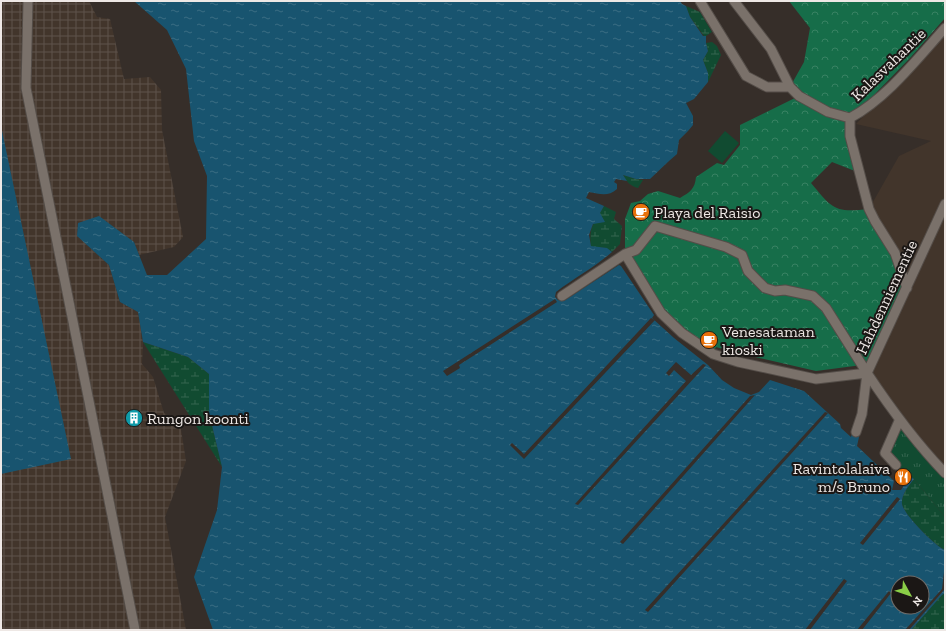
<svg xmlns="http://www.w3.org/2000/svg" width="946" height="631" font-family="'Zilla Slab',serif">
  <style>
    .built { fill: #42352b }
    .industrial { fill: url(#industrial-grid) }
    .grass { fill: url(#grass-tufts) }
    .forest { fill: url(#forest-crowns) }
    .wetland { fill: url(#wetland-marsh) }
    .garden { fill: #114b31 }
    .water { fill: url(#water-ripples); fill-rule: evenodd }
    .pier { fill: #362e29 }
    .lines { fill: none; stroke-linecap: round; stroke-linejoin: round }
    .minor-casing { stroke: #544d48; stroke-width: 11 }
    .minor { stroke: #7a716a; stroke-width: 9 }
    .labels { text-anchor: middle; stroke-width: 4; stroke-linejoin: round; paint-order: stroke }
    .street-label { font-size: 16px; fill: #eee8e5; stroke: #1b1715 }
    .poi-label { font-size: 16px; fill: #eee8e5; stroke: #1b1715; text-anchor: start }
  </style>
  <defs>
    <pattern id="industrial-grid" width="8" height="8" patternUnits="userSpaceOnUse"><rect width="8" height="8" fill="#42352b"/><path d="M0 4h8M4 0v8" fill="none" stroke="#5e524a"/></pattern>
    <pattern id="grass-tufts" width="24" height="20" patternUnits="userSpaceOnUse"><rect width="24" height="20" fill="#114b31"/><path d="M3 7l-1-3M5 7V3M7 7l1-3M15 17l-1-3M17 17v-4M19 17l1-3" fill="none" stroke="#34654f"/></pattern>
    <pattern id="forest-crowns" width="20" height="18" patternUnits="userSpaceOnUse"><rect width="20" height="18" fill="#166d49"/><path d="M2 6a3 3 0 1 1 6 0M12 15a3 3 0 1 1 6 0" fill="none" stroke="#388263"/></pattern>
    <pattern id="wetland-marsh" width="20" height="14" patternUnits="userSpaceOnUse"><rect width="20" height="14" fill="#114b31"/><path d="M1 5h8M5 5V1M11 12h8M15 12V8" fill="none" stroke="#34654f"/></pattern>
    <pattern id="water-ripples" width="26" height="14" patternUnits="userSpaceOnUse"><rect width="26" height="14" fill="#18546f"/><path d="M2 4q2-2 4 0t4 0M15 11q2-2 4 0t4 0" fill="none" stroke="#3a6d83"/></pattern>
  </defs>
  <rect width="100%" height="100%" fill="#362e29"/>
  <!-- built -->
  <path class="built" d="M945 33V473L867 373 869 209 899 156 931 141 856 124Z"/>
  <!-- industrial -->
  <path class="industrial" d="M1 1H89L97 17 110 19 124 79 150 77 161 90 162 130 183 237 174 247 139 255 134 242 77 236 109 265 120 302 138 312 143 342 142 364 153 377 164 413 180 423 186 461 165 517 186 630H1Z"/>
  <!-- grass -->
  <path class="grass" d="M899 421 945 473V517L914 479 906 474 902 479 896 465 885 453Z"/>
  <!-- forest -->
  <path class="forest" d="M789 1H945V18L911 57 874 95 865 110 850 118 860 173 832 162 811 183C833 209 834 213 869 209L895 253 907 288 867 373 862 365 816 371 742 354 716 347 713 354 661 313 625 254V219L631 203 640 201 648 194 658 191 680 198C690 192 695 189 696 177L717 163 724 165 740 145V125L799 96 790 87 804 62 810 28Z"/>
  <!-- wetland -->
  <path class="wetland" d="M686 6 700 12 712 32 706 36H704L690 17Z
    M712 42 717 46 721 55 708 82V73L703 60 708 51 706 43Z
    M623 175 636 179 643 180 638 188C630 186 627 182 623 175Z
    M604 206 616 212 614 219 622 226 620 244 612 252 606 248 591 247C588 227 595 222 604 206Z
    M143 342 188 357 209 374V413L222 467Z
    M914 479 945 517V550C935 546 904 515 902 504 901 495 908 487 914 479Z
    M945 593V630H911L942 595Z"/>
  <!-- garden -->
  <path class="garden" d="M725 131 739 143 722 163 708 151Z"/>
  <!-- water -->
  <path class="water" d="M134 1H680L682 4 686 6 690 17 703 36H706V43L708 51 703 60 708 73V82L694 99 686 103 693 116V125L688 131 679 140 677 154C667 162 659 171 650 179H636L623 175 627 181 616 179 614 182 617 184V189C608 197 600 194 589 192L586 198 604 206 600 213 605 222 593 224 589 235 591 246 607 248 612 252C595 267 574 278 556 292L555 297 558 300 564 301 619 265 621 266 654 315 652 318 674 338 708 365 722 380 734 388 751 395 759 392 770 380 804 391 840 424 841 428 851 437 857 417 863 419 857 446 894 481 892 490H901L910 476 914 479C908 487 901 495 902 504 904 515 935 546 945 550V593L942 595 911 630H213L194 577 217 510 222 467 209 413V374L188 357 143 342 138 312 120 302 109 265 77 236 78 223 99 216 134 242 147 275H167L206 239 207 176 194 141 186 69 167 30ZM898 583H922V607H898Z
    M1 126 71 459 1 474Z"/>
  <!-- pier -->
  <path class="pier" d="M555 299 557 302 459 365 460 368 447 376 443 371Z
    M651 318 655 320 524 459 510 445 512 443 524 454Z
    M676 362 691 375 703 364 706 365 578 505 575 504 686 381 674 370 669 376 666 373Z
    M755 395 623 544 620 542 750 396Z
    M825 412 828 413 648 612 645 610Z
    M897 497 900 499 863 545 860 543Z
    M944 572H945L944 590 909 630H905L942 589Z
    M844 579 847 581 810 630H805Z
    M889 591 891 593 862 630H857Z"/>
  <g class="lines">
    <defs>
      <path id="minor" d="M28 1 26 88 135 630
        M700 1 746 76 767 87H790
        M734 1 771 49 790 87 799 96 828 112 850 118C887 98 917 59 945 28
        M850 118V136L869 209 875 221 895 253 907 288
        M945 204 867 373C891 409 915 442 945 473
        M625 254 661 313 682 333 713 354 738 362 816 379 867 373
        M562 296 625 254 636 250 655 226 726 247 742 255 748 271 765 288 775 291 785 290 813 296 826 308 867 373 862 414 856 432
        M896 465 885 453 899 421"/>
    </defs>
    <!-- minor casing -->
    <use href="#minor" class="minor-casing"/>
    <!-- minor -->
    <use href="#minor" class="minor"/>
  </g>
  <!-- icons -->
  <defs>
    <symbol id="cafe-disc" viewBox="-11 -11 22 22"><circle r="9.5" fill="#e8710a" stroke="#1b1715"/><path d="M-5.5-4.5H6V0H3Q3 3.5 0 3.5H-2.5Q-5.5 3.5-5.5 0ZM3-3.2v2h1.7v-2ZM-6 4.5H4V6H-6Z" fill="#fff"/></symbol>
    <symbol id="building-disc" viewBox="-11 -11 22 22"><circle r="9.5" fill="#0f9aa8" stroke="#1b1715"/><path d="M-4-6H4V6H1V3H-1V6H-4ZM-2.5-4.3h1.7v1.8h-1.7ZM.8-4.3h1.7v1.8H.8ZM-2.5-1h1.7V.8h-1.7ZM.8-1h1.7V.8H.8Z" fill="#fff"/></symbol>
    <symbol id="restaurant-disc" viewBox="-11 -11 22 22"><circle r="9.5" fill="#e8710a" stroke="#1b1715"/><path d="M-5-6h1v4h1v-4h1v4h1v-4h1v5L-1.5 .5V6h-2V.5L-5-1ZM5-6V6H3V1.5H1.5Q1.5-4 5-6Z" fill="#fff"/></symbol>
  </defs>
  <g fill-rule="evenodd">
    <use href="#cafe-disc" x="631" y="202" width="20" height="20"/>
    <use href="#cafe-disc" x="699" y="330" width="20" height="20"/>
    <use href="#building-disc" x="124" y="408" width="20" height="20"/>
    <use href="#restaurant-disc" x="893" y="467" width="20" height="20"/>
  </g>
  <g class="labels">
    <!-- street labels -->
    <g class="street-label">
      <text transform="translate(888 64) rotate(-44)" y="6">Kalasvahantie</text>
      <text transform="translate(886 297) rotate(-65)" y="6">Hahdenniementie</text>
    </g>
    <!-- poi labels -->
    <g class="poi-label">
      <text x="654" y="218">Playa del Raisio</text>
      <text x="722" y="337">Venesataman<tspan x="722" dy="18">kioski</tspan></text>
      <text x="147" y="424">Rungon koonti</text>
      <text x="890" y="474" text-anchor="end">Ravintolalaiva<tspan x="890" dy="18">m/s Bruno</tspan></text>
    </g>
  </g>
  <!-- border -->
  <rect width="946" height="631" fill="none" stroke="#eee8e5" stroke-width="4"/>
  <!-- north arrow -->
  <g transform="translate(910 595) rotate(130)"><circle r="19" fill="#1b1715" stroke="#6f6b68"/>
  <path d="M0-3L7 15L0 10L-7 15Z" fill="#8ace47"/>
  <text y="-6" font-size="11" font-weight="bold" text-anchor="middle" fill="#eee8e5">N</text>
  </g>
</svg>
